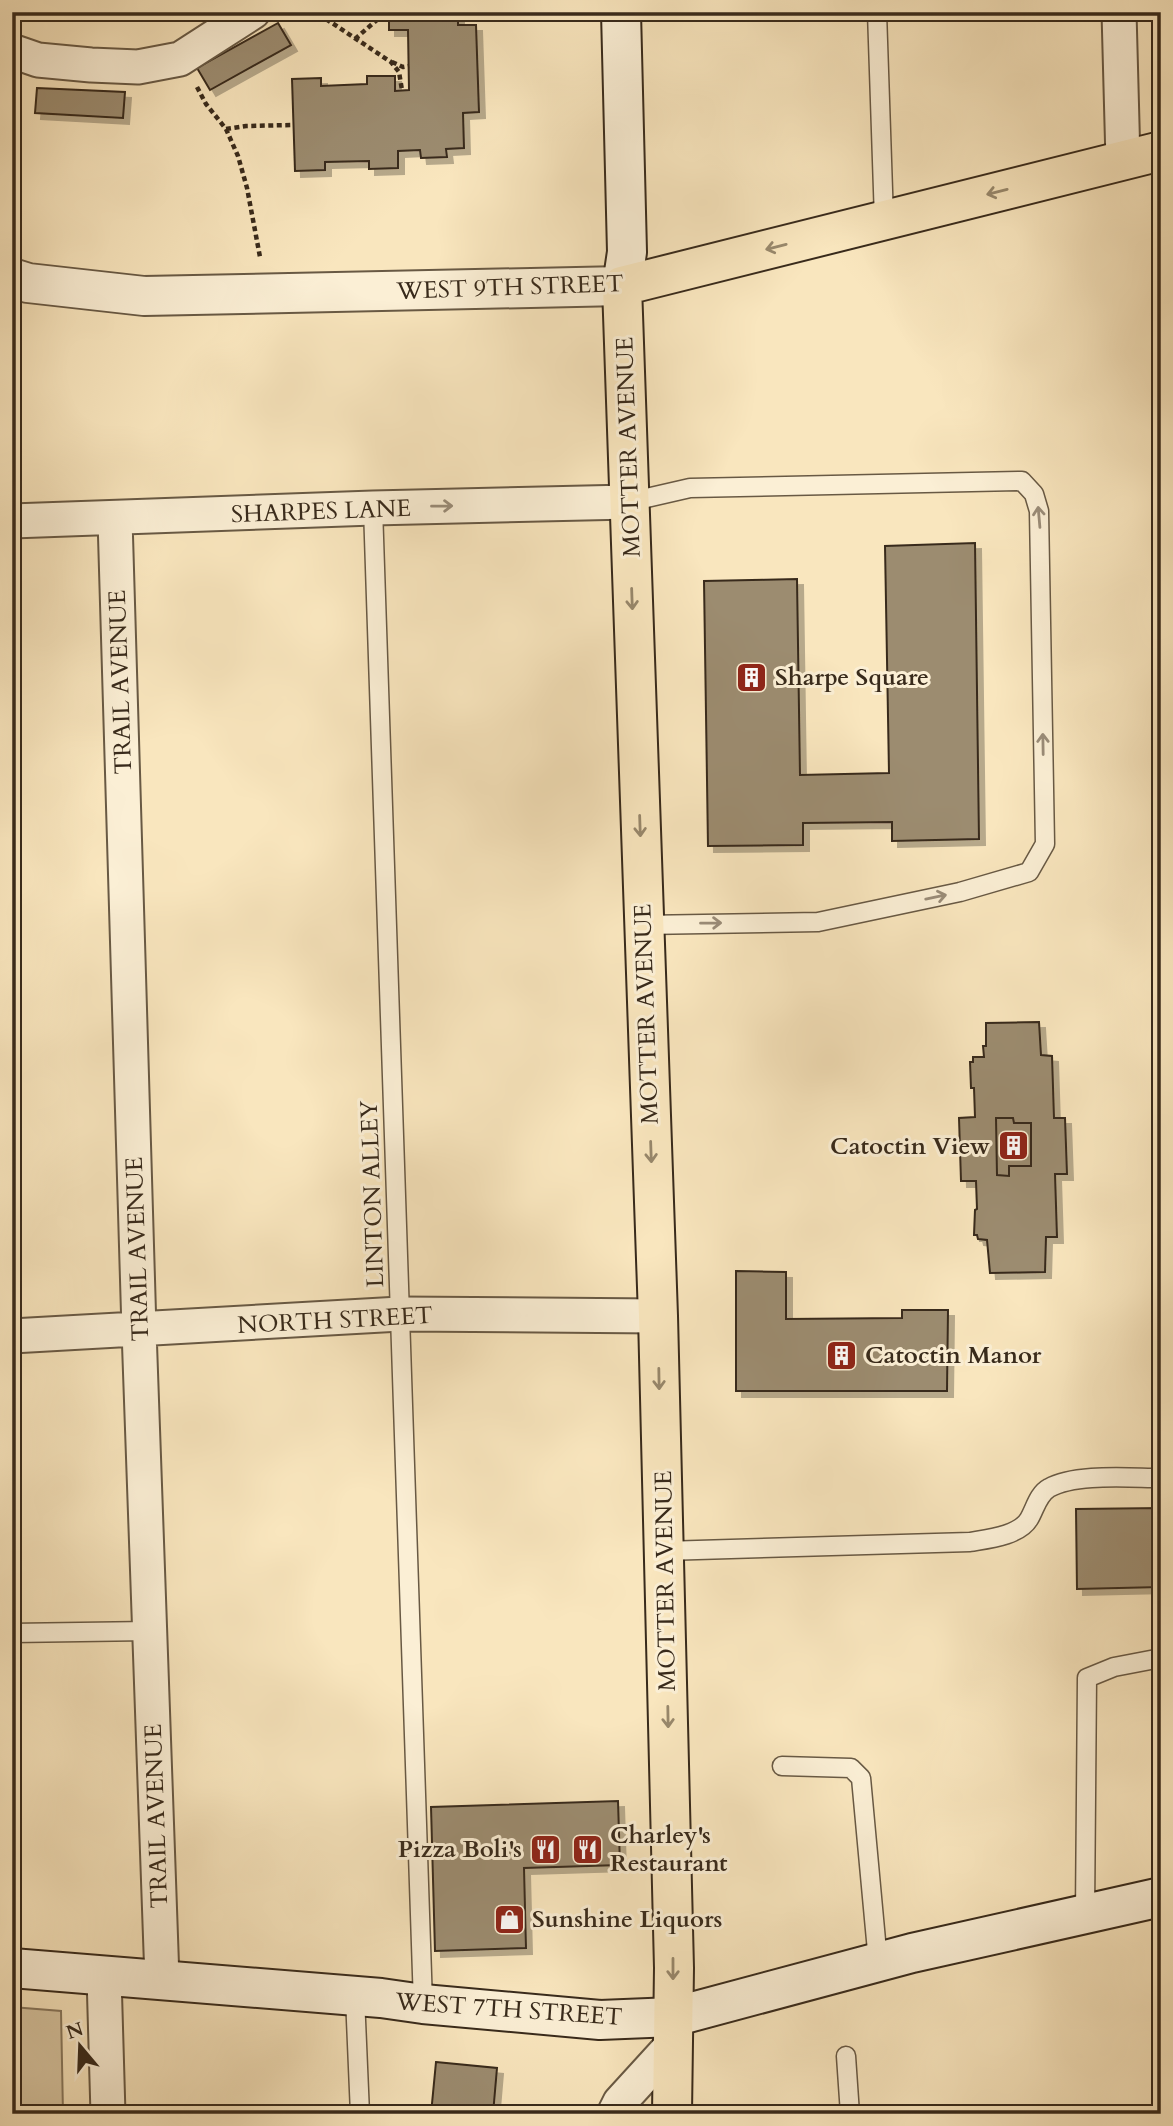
<svg xmlns="http://www.w3.org/2000/svg" width="1173" height="2126" font-family="Cardo,serif">
  <style>
    .green { fill: #d8c6a2; stroke: #88785e; stroke-width: 2 }
    .building { fill: #9c8c70; stroke: #382a1b; stroke-width: 2; filter: url(#shadow) }
    .lines { fill: none; stroke-linecap: round; stroke-linejoin: round }
    .service-casing { stroke: #685944; stroke-width: 21 }
    .minor-casing { stroke: #685944; stroke-width: 37 }
    .tertiary-casing { stroke: #685944; stroke-width: 42 }
    .secondary-casing { stroke: #382a1b; stroke-width: 42 }
    .primary-casing { stroke: #382a1b; stroke-width: 42 }
    .path { stroke: #382a1b; stroke-width: 4.5; stroke-dasharray: 5 3.5; stroke-linecap: butt }
    .service { stroke: #fbefd5; stroke-width: 18 }
    .minor { stroke: #fbefd5; stroke-width: 33 }
    .tertiary { stroke: #fbefd5; stroke-width: 38 }
    .secondary { stroke: #fbefd5; stroke-width: 38 }
    .primary { stroke: #f9e6be; stroke-width: 38 }
    .oneway { stroke: #98886c }
    .oneway2 { stroke: #9a8c78 }
    .labels { text-anchor: middle; stroke-width: 6; stroke-linejoin: round; paint-order: stroke }
    .street-label { font-size: 24px; fill: #382a1b; stroke: #fbefd5 }
    .poi-label { font-size: 24px; font-weight: bold; fill: #382a1b; stroke: #fbefd5; text-anchor: start }
  </style>
  <defs>
    <filter id="shadow"><feDropShadow dx="6" dy="6" stdDeviation="0" flood-color="#0004"/></filter>
  </defs>
  <rect width="100%" height="100%" fill="#f9e6be"/>
  <filter id="stains"><feTurbulence type="fractalNoise" baseFrequency=".00286" numOctaves="4"/><feColorMatrix values="0 0 0 0 .2 0 0 0 0 .09 0 0 0 0 .02 0 0 0 .5 -.17"/></filter>
  <radialGradient id="worn" r=".72"><stop offset=".6" stop-color="#630" stop-opacity="0"/><stop offset="1" stop-color="#630" stop-opacity=".3"/></radialGradient>
  <!-- green -->
  <path class="green" d="M12 2007 61 2011 63 2114H12Z"/>
  <!-- building -->
  <path class="building" d="M389 12H458V25H476L479 112 463 113 464 148 446 149 447 157 421 158 420 150 398 151V168L369 169V161L325 162V170L295 171 292 79 321 78V86L367 84V76H395V91L409 90 408 30H389Z
    M278 23 291 45 210 90 197 68Z
    M37 88 125 92 123 118 35 113Z
    M975 543 979 839 892 841V822L803 823V845L708 846 704 581 797 579 800 775 889 773 885 546Z
    M1039 1022 1041 1055 1052 1056 1054 1118H1065L1067 1174H1055L1057 1237H1046L1045 1272 990 1273 987 1240 978 1239 977 1235H974L975 1210 977 1209 976 1181H961L959 1118 975 1117 974 1088H971L970 1062H973V1057H984L983 1046H986V1023Z
    M996 1118H1013L1014 1123H1031V1166H1009V1176L997 1175Z
    M736 1271 786 1272V1319L902 1318V1310H948L947 1391H736Z
    M1161 1508V1587L1077 1589 1076 1509Z
    M618 1801 620 1865 524 1868 526 1948 435 1951 431 1807Z
    M436 2062 497 2068 493 2114H431Z"/>
  <g class="lines">
    <defs>
      <path id="service" d="M877 12 884 220
        M629 502 690 488 1022 481 1034 494 1039 511 1045 844 1029 872 960 892 818 922 643 925
        M373 508 423 2004
        M664 1551 970 1542C987 1539 1019 1536 1029 1519 1035 1509 1038 1494 1049 1488 1075 1473 1130 1478 1161 1478
        M12 1633 149 1631
        M782 1766 851 1768 861 1778 878 1962
        M1085 1914 1087 1678 1114 1667 1161 1658
        M355 1997 360 2114
        M846 2056 850 2114"/>
      <path id="minor" d="M1119 12 1123 161
        M12 51 38 60 91 65 138 67 180 59 253 12
        M115 519 139 1330 162 1979
        M12 521 373 508 629 502
        M12 1336 400 1314 658 1316
        M104 1976 108 2114
        M614 2114 620 2102 672 2045"/>
      <path id="tertiary" d="M12 278 28 283 144 296 622 286"/>
      <path id="secondary" d="M621 12 627 252 622 286
        M12 1968 381 1998 423 2004 600 2020 673 2017 912 1953 1161 1897"/>
      <path id="primary" d="M672 2114 674 1968 658 1316 622 286 1161 151"/>
    </defs>
    <!-- service casing -->
    <use href="#service" class="service-casing"/>
    <!-- minor casing -->
    <use href="#minor" class="minor-casing"/>
    <!-- tertiary casing -->
    <use href="#tertiary" class="tertiary-casing"/>
    <!-- secondary casing -->
    <use href="#secondary" class="secondary-casing"/>
    <!-- primary casing -->
    <use href="#primary" class="primary-casing"/>
    <!-- path -->
    <path class="path" d="M326 19 391 62 399 72 402 90
      M355 39 386 12
      M392 62 403 67 409 66
      M197 87 206 104 226 129 238 156 247 188 260 257
      M226 129 246 126 293 125"/>
    <!-- service -->
    <use href="#service" class="service"/>
    <!-- minor -->
    <use href="#minor" class="minor"/>
    <!-- tertiary -->
    <use href="#tertiary" class="tertiary"/>
    <!-- secondary -->
    <use href="#secondary" class="secondary"/>
    <!-- primary -->
    <use href="#primary" class="primary"/>
  </g>
  <!-- one-way arrows -->
  <defs><path id="oneway-shaft" d="M-6 0H5M1.5-3L5.5 0L1.5 3" fill="none" stroke-width="1.6" stroke-linecap="round" stroke-linejoin="round" transform="scale(1.75)"/></defs>
  <g class="oneway">
    <use href="#oneway-shaft" transform="translate(997 192) rotate(166)"/>
    <use href="#oneway-shaft" transform="translate(776 247) rotate(166)"/>
    <use href="#oneway-shaft" transform="translate(632 599) rotate(88)"/>
    <use href="#oneway-shaft" transform="translate(640 826) rotate(88)"/>
    <use href="#oneway-shaft" transform="translate(651 1152) rotate(88)"/>
    <use href="#oneway-shaft" transform="translate(659 1379) rotate(89)"/>
    <use href="#oneway-shaft" transform="translate(668 1717) rotate(89)"/>
    <use href="#oneway-shaft" transform="translate(673 1969) rotate(90)"/>
  </g>
  <g class="oneway2">
    <use href="#oneway-shaft" transform="translate(442 506) rotate(-1)"/>
    <use href="#oneway-shaft" transform="translate(1039 517) rotate(-95)"/>
    <use href="#oneway-shaft" transform="translate(1043 744) rotate(-91)"/>
    <use href="#oneway-shaft" transform="translate(936 897) rotate(-12)"/>
    <use href="#oneway-shaft" transform="translate(711 923) rotate(-1)"/>
  </g>
  <!-- icons -->
  <defs>
    <symbol id="building-square" viewBox="-11 -11 22 22"><rect x="-9" y="-9" width="18" height="18" rx="4" fill="#8f2418" stroke="#fbefd5"/><path d="M-4-6H4V6H1V3H-1V6H-4ZM-2.5-4.3h1.7v1.8h-1.7ZM.8-4.3h1.7v1.8H.8ZM-2.5-1h1.7V.8h-1.7ZM.8-1h1.7V.8H.8Z" fill="#fff"/></symbol>
    <symbol id="restaurant-square" viewBox="-11 -11 22 22"><rect x="-9" y="-9" width="18" height="18" rx="4" fill="#8f2418" stroke="#fbefd5"/><path d="M-5-6h1v4h1v-4h1v4h1v-4h1v5L-1.5 .5V6h-2V.5L-5-1ZM5-6V6H3V1.5H1.5Q1.5-4 5-6Z" fill="#fff"/></symbol>
    <symbol id="shop-square" viewBox="-11 -11 22 22"><rect x="-9" y="-9" width="18" height="18" rx="4" fill="#8f2418" stroke="#fbefd5"/><path d="M-5-2.5h2.3a2.7 3.5 0 0 1 5.4 0H5L5.5 6h-11ZM-1.5-2.5h3a1.5 2.3 0 0 0-3 0Z" fill="#fff"/></symbol>
  </defs>
  <g fill-rule="evenodd">
    <use href="#building-square" x="734" y="660" width="35" height="35"/>
    <use href="#building-square" x="996" y="1128" width="35" height="35"/>
    <use href="#building-square" x="824" y="1338" width="35" height="35"/>
    <use href="#restaurant-square" x="528" y="1832" width="35" height="35"/>
    <use href="#restaurant-square" x="570" y="1832" width="35" height="35"/>
    <use href="#shop-square" x="492" y="1902" width="35" height="35"/>
  </g>
  <g class="labels">
    <!-- street labels -->
    <g class="street-label">
      <text transform="translate(510 287) rotate(-2)" y="8">WEST 9TH STREET</text>
      <text transform="translate(628 447) rotate(-92)" y="8">MOTTER AVENUE</text>
      <text transform="translate(321 511) rotate(-2)" y="8">SHARPES LANE</text>
      <text transform="translate(120 682) rotate(-92)" y="8">TRAIL AVENUE</text>
      <text transform="translate(646 1014) rotate(-92)" y="8">MOTTER AVENUE</text>
      <text transform="translate(372 1194) rotate(-92)" y="8">LINTON ALLEY</text>
      <text transform="translate(137 1249) rotate(-92)" y="8">TRAIL AVENUE</text>
      <text transform="translate(335 1320) rotate(-3)" y="8">NORTH STREET</text>
      <text transform="translate(665 1581) rotate(-91)" y="8">MOTTER AVENUE</text>
      <text transform="translate(156 1816) rotate(-92)" y="8">TRAIL AVENUE</text>
      <text transform="translate(509 2009) rotate(4)" y="8">WEST 7TH STREET</text>
    </g>
    <!-- poi labels -->
    <g class="poi-label">
      <text x="775" y="685">Sharpe Square</text>
      <text x="990" y="1154" text-anchor="end">Catoctin View</text>
      <text x="865" y="1363">Catoctin Manor</text>
      <text x="610" y="1843">Charley's<tspan x="610" dy="28">Restaurant</tspan></text>
      <text x="522" y="1857" text-anchor="end">Pizza Boli's</text>
      <text x="532" y="1927">Sunshine Liquors</text>
    </g>
  </g>
  <!-- margin -->
  <rect width="1173" height="2126" fill="none" stroke="#f9e6be" stroke-width="42"/>
  <rect x="14" y="14" width="1145" height="2098" fill="none" stroke="#382a1b" stroke-width="3.5"/>
  <rect x="21" y="21" width="1131" height="2084" fill="none" stroke="#382a1b" stroke-width="2"/>
  <!-- north arrow -->
  <g transform="translate(80 2046) rotate(341)" stroke="#fbefd5" stroke-width="5" paint-order="stroke">
  <path d="M0-5L12 26L0 18L-12 26Z" fill="#382a1b"/>
  <text y="-10" font-size="19" font-weight="bold" text-anchor="middle" fill="#382a1b">N</text>
  </g>
  <rect width="100%" height="100%" filter="url(#stains)"/>
  <rect width="100%" height="100%" fill="url(#worn)"/>
</svg>
